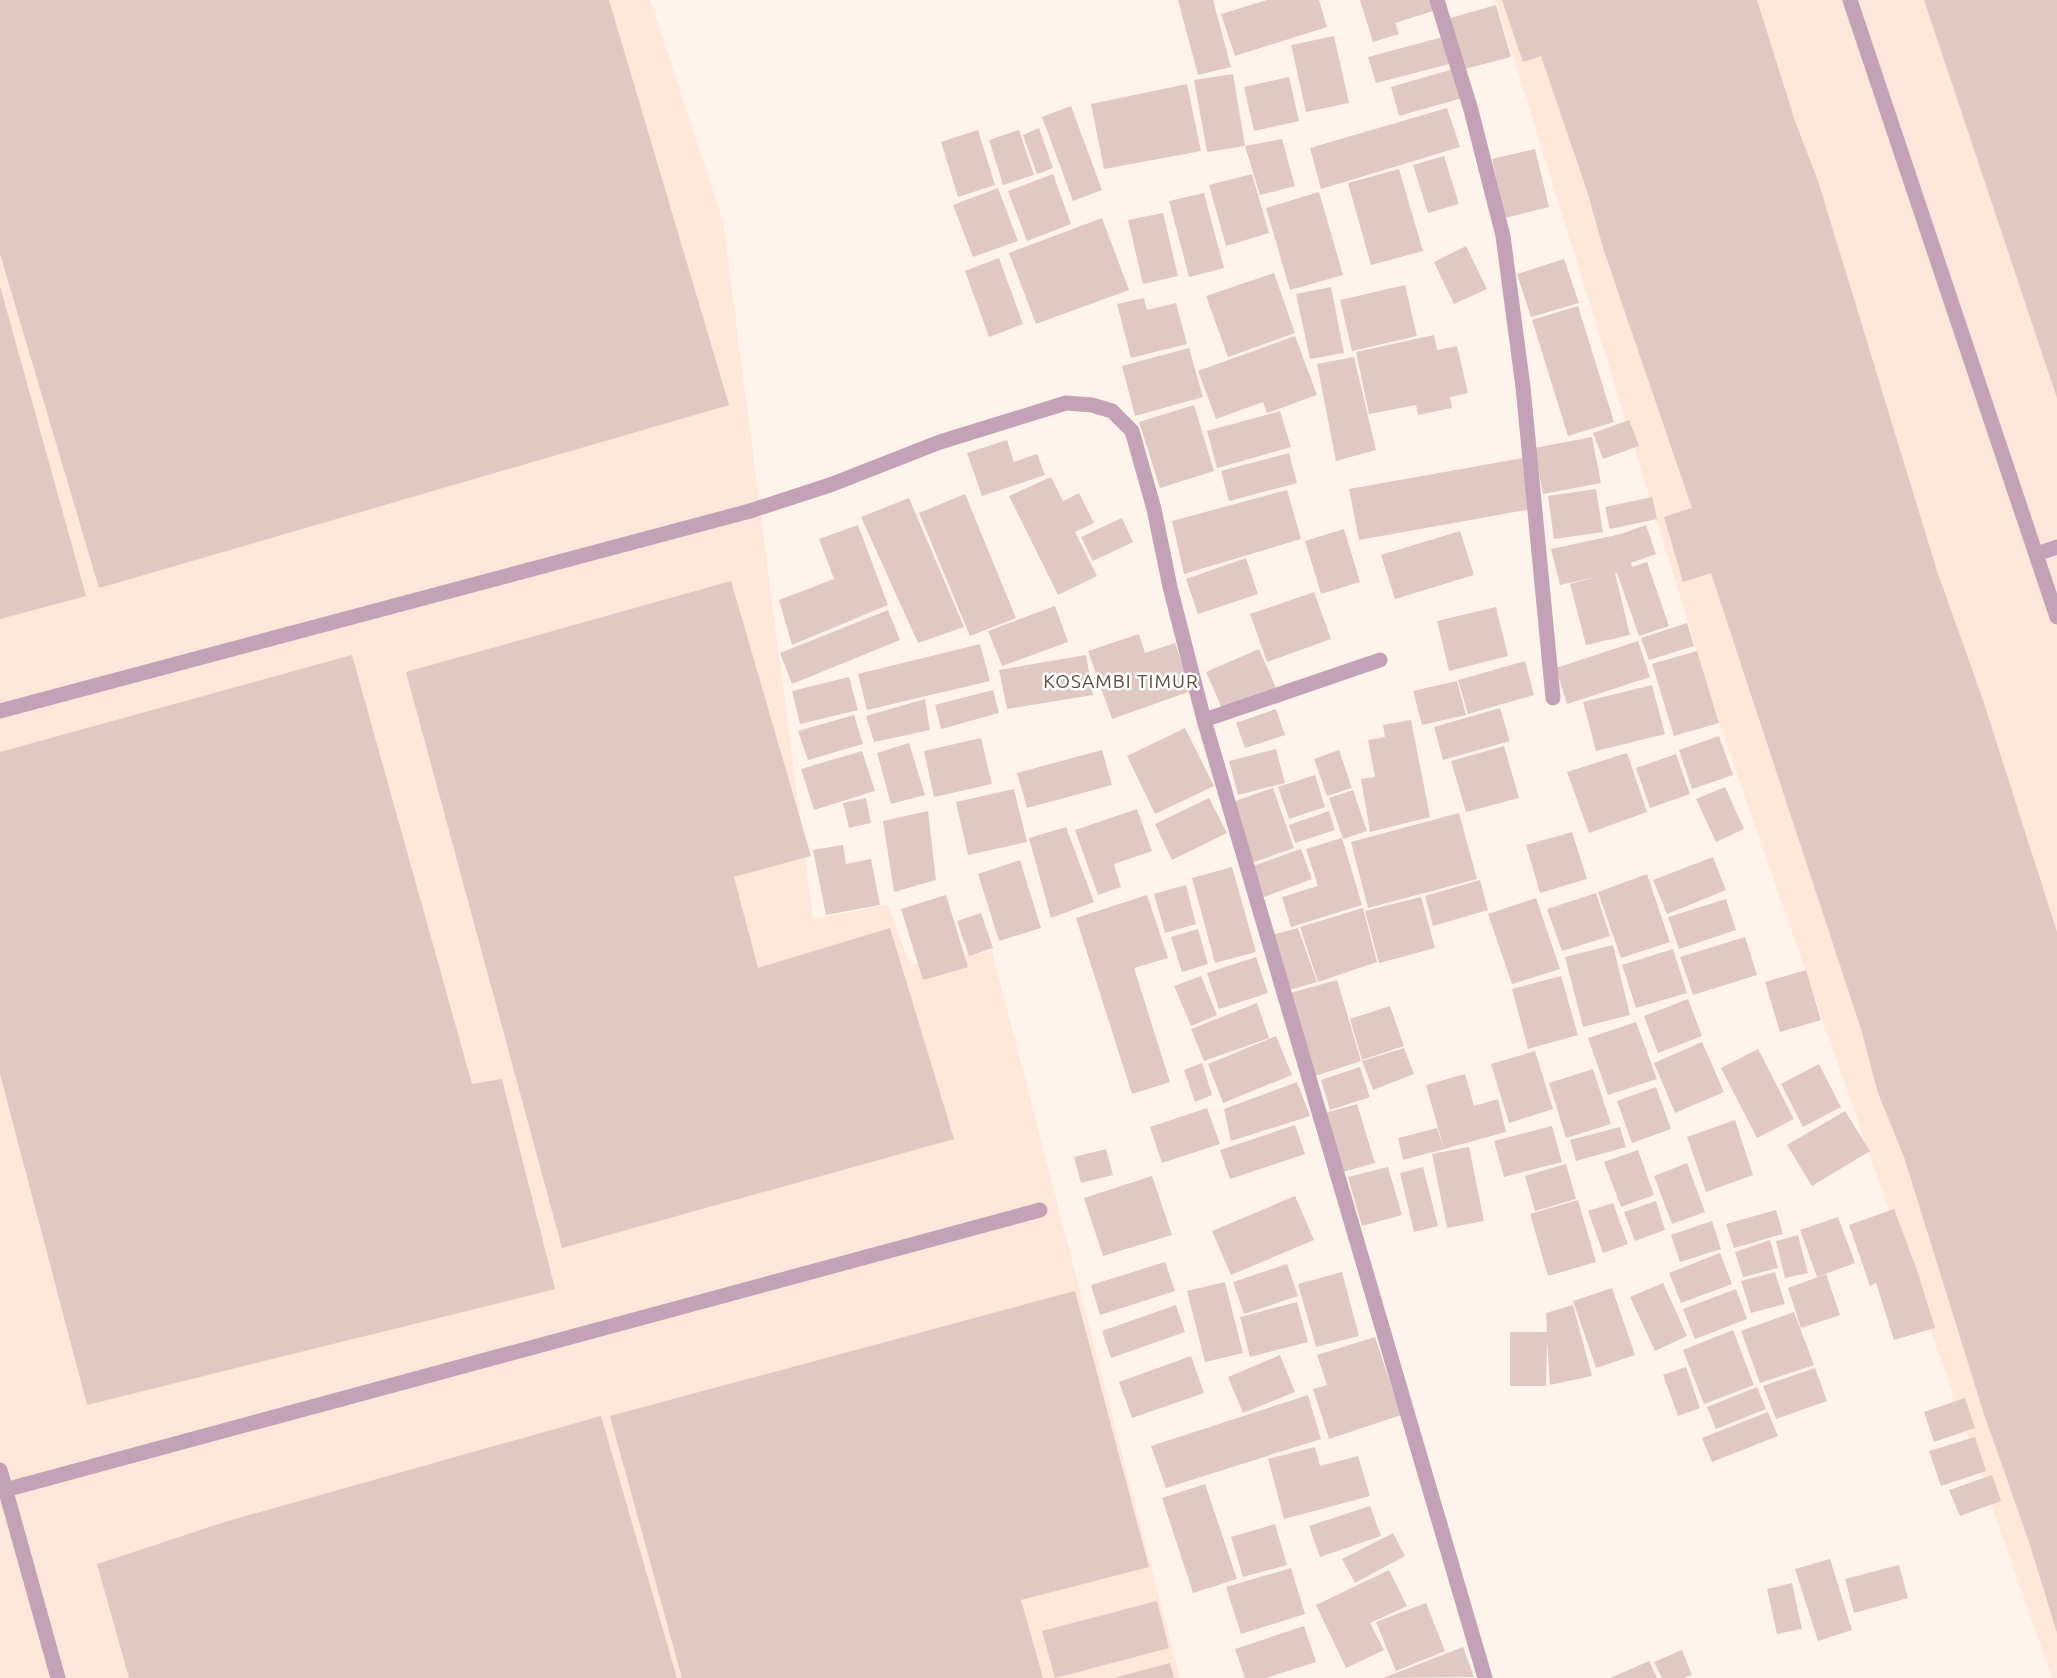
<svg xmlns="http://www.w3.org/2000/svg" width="2057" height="1678" font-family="Ubuntu,sans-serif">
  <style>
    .industrial { fill: #fee7db }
    .building { fill: #e0c9c3 }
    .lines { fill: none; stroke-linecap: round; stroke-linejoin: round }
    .lane { stroke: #c3a2b8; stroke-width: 15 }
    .street { stroke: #c3a2b8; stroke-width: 15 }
    .labels { text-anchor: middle; stroke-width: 5; stroke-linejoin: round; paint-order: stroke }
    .quarter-label { font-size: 19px; letter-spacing: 1px; fill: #5b4d41; stroke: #fff }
  </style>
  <rect width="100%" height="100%" fill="#fff4eb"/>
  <!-- industrial -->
  <path class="industrial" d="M0 0H650L723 221 813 919 888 905 910 965 992 951 1180 1678H0Z
    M1496 0H2057V1678H2052L1719 722Z"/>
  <!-- building -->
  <path class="building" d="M0 0H609L729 405 99 588 0 254Z
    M1178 0H1213L1231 67 1198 75Z
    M1267 0H1319L1327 27 1235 56 1221 14Z
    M1360 0H1430L1433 11 1395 23 1399 34 1373 42Z
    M1502 0H1757L1795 121 1818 181 1937 571 1983 700 2057 932V1633L2030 1545 1984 1414 1904 1157 1878 1093 1861 1029 1711 573 1683 582 1664 517 1692 508 1604 251 1587 191 1541 56 1523 62Z
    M1924 0H2057V398Z
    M1496 5 1511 57 1461 70 1447 19Z
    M1334 36 1349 103 1306 112 1291 45Z
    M1443 37 1450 64 1376 83 1368 57Z
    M1453 69 1462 98 1399 116 1391 87Z
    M1233 74 1245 146 1207 152 1194 80Z
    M1289 77 1299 121 1254 131 1244 87Z
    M1187 84 1201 151 1104 169 1091 104Z
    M1071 106 1102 190 1073 201 1042 117Z
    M1447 108 1460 147 1321 189 1310 148Z
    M1039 128 1053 168 1037 174 1023 135Z
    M978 130 995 185 958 197 941 142Z
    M1019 130 1034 175 1003 185 989 140Z
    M1282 139 1295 186 1260 195 1245 146Z
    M1535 149 1549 207 1505 218 1492 159Z
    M1444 156 1459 204 1428 213 1413 165Z
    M1399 169 1423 251 1371 265 1348 183Z
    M1053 174 1071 224 1027 241 1008 191Z
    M1252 174 1269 233 1226 246 1209 185Z
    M998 188 1018 241 973 257 953 205Z
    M1319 192 1343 275 1290 290 1266 208Z
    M1204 193 1224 268 1189 277 1169 201Z
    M1163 213 1178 276 1143 284 1128 220Z
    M1102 218 1129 290 1036 324 1009 253Z
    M1466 246 1487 289 1454 304 1434 262Z
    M999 258 1023 324 989 337 965 271Z
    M1564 259 1579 303 1531 317 1517 274Z
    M1274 273 1295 333 1228 357 1206 296Z
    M1405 285 1417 336 1352 351 1340 300Z
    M0 286 86 596 0 619Z
    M1331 287 1344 353 1310 359 1296 294Z
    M1144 298 1147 310 1176 303 1187 344 1131 358 1117 304Z
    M1578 306 1614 422 1568 436 1532 320Z
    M1434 335 1437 350 1457 346 1468 393 1450 397 1452 408 1418 415 1416 405 1369 414 1356 352Z
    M1295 336 1317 395 1267 413 1263 402 1216 419 1198 371Z
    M1189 348 1203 397 1135 416 1122 366Z
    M1354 357 1376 450 1336 461 1317 364Z
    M1194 405 1214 471 1160 488 1139 422Z
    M1280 411 1291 447 1217 468 1207 431Z
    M1629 420 1639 446 1603 459 1593 433Z
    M1592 437 1601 483 1543 494 1534 448Z
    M1007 440 1014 462 1037 454 1045 475 982 496 967 453Z
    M1289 453 1297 483 1229 501 1221 471Z
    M1523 458 1532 509 1359 540 1349 489Z
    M1051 477 1063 501 1079 493 1094 523 1075 532 1097 576 1058 595 1009 496Z
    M1596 489 1603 532 1554 539 1548 496Z
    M1287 490 1301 539 1184 574 1172 521Z
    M965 494 1016 618 970 636 919 513Z
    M1652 497 1657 519 1610 529 1605 507Z
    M909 498 964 627 918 643 861 517Z
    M1122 518 1133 542 1093 561 1081 537Z
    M858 525 888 605 792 645 779 600 834 579 819 539Z
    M1646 525 1656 554 1631 563 1632 567 1647 562 1669 626 1639 636 1617 573H1615L1630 635 1586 645 1570 584 1596 577 1560 585 1551 549 1621 534Z
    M1344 529 1360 582 1321 594 1305 541Z
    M1460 531 1474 575 1395 599 1381 555Z
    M1246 558 1258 594 1198 614 1186 579Z
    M731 581 811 856 734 877 758 968 890 928 954 1139 562 1248 406 672Z
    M1314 592 1331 639 1267 662 1250 614Z
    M1055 606 1068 642 1002 666 988 631Z
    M1496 607 1508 656 1449 671 1437 621Z
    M888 610 900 640 792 684 780 653Z
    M1687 623 1694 646 1649 660 1641 638Z
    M1139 634 1145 653 1175 643 1191 691 1112 719 1088 651Z
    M1638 641 1650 677 1567 704 1556 668Z
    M980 644 990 681 867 710 858 674Z
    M1259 649 1276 688 1223 711 1206 672Z
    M1697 651 1719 723 1674 736 1652 664Z
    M352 655 472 1084 502 1079 555 1289 87 1405 0 1074V752Z
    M1086 655 1093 695 1007 709 999 670Z
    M1525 661 1534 695 1468 714 1458 680Z
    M849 677 858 710 800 724 792 691Z
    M1457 681 1466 715 1422 725 1413 691Z
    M1652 685 1665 734 1596 751 1583 702Z
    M993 690 999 713 941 729 935 705Z
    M925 699 930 730 874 742 866 716Z
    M1500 708 1510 741 1443 760 1434 727Z
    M1276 709 1285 735 1245 748 1236 723Z
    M854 715 863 744 808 760 798 731Z
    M1411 720 1430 817 1370 832 1361 779 1375 777 1368 740 1385 737 1383 725Z
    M1185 728 1214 786 1155 814 1127 756Z
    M1719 736 1733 775 1692 789 1679 750Z
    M981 738 992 784 934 797 924 751Z
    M909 743 925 795 891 804 877 753Z
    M1504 746 1519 798 1466 812 1451 761Z
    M1276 749 1285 783 1238 795 1229 761Z
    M1102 750 1112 785 1027 808 1017 773Z
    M1339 750 1352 788 1327 796 1314 759Z
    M862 751 875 791 814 810 801 769Z
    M1627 753 1647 812 1589 833 1567 772Z
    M1676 754 1690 794 1650 808 1636 768Z
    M1315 775 1325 807 1289 819 1278 787Z
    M1725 787 1744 829 1716 842 1696 799Z
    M1273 788 1294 848 1251 863 1230 803Z
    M1014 789 1027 842 968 855 956 802Z
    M1353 790 1367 831 1343 839 1329 798Z
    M866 798 871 823 849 828 843 803Z
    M1209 798 1227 833 1172 860 1155 824Z
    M1137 809 1152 851 1114 864 1121 887 1098 895 1075 830Z
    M928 811 936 880 894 892 883 821Z
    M1329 811 1335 830 1295 843 1289 825Z
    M1459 813 1477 879 1368 908 1351 842Z
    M1066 827 1094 902 1051 918 1029 838Z
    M1572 832 1587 879 1540 893 1526 845Z
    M1342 838 1362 905 1291 927 1282 897 1318 886 1306 849Z
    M843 845 846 864 871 859 880 905 826 915 813 850Z
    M1301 849 1312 879 1264 897 1253 866Z
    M1713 857 1726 890 1667 914 1653 880Z
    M1020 860 1041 928 999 941 978 874Z
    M1232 867 1256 952 1215 963 1192 878Z
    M1647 874 1670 942 1621 958 1598 892Z
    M1480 880 1488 910 1433 926 1425 896Z
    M1186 885 1196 924 1165 933 1154 894Z
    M1596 893 1610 936 1562 951 1547 909Z
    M946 895 968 967 923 980 901 909Z
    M1147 895 1168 958 1134 968 1170 1082 1132 1094 1076 918Z
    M1421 897 1435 948 1379 963 1365 911Z
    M1536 898 1560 969 1512 984 1488 914Z
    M1726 899 1736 930 1679 949 1668 917Z
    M1363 908 1377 962 1318 982 1300 927Z
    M981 913 993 948 969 956 957 921Z
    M1298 928 1317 982 1286 991 1268 936Z
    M1198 929 1208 964 1182 972 1171 937Z
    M1745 937 1757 975 1693 995 1680 957Z
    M1613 945 1630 1015 1583 1027 1565 957Z
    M1673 949 1687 993 1636 1008 1622 965Z
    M1256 957 1268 993 1219 1009 1207 973Z
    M1806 970 1821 1020 1780 1032 1765 982Z
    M1201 976 1217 1015 1191 1026 1174 986Z
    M1561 976 1578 1035 1528 1049 1512 989Z
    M1337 980 1361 1061 1312 1077 1287 994Z
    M1688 999 1702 1036 1658 1053 1644 1016Z
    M1257 1003 1269 1038 1204 1061 1191 1029Z
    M1390 1006 1404 1046 1362 1060 1350 1019Z
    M1636 1022 1657 1079 1608 1095 1588 1038Z
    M1276 1036 1292 1075 1223 1103 1208 1064Z
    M1702 1042 1724 1092 1675 1113 1654 1063Z
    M1404 1048 1414 1074 1373 1090 1362 1061Z
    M1758 1049 1794 1119 1757 1138 1721 1068Z
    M1535 1051 1553 1109 1509 1123 1491 1064Z
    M1202 1063 1212 1095 1195 1102 1184 1070Z
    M1819 1064 1841 1107 1803 1127 1781 1084Z
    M1360 1067 1370 1097 1330 1110 1321 1080Z
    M1593 1069 1611 1124 1566 1138 1549 1083Z
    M1465 1074 1474 1106 1498 1099 1506 1132 1444 1149 1426 1085Z
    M1297 1082 1310 1116 1231 1141 1224 1109Z
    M1656 1087 1671 1129 1632 1143 1617 1101Z
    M1357 1104 1375 1163 1343 1172 1325 1113Z
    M1207 1108 1220 1144 1162 1163 1150 1127Z
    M1845 1111 1870 1151 1812 1186 1787 1145Z
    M1735 1120 1753 1175 1706 1192 1687 1137Z
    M1295 1125 1305 1154 1230 1179 1220 1150Z
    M1552 1126 1562 1162 1504 1177 1494 1141Z
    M1620 1127 1626 1147 1576 1161 1570 1140Z
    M1437 1128 1444 1149 1403 1160 1398 1138Z
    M1469 1147 1484 1221 1447 1228 1432 1154Z
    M1106 1149 1113 1175 1081 1183 1074 1157Z
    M1638 1150 1654 1195 1621 1207 1604 1162Z
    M1687 1163 1705 1212 1672 1224 1654 1176Z
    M1566 1164 1576 1199 1535 1211 1525 1176Z
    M1388 1167 1402 1215 1362 1226 1348 1177Z
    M1423 1167 1438 1226 1414 1232 1400 1173Z
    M1152 1176 1172 1235 1103 1256 1084 1198Z
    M1295 1196 1314 1240 1231 1275 1212 1231Z
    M1578 1200 1596 1262 1548 1276 1530 1214Z
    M1656 1201 1665 1230 1635 1241 1624 1212Z
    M1613 1203 1628 1244 1603 1253 1588 1211Z
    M1894 1209 1917 1270 1935 1328 1894 1340 1876 1283 1870 1286 1849 1225Z
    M1776 1210 1783 1234 1734 1248 1726 1224Z
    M1838 1217 1855 1263 1817 1277 1800 1230Z
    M1712 1221 1721 1249 1680 1262 1671 1235Z
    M1798 1235 1808 1273 1785 1278 1776 1241Z
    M1770 1240 1778 1268 1743 1277 1735 1252Z
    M1720 1253 1732 1284 1681 1303 1669 1273Z
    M1165 1262 1175 1291 1100 1315 1091 1285Z
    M1287 1264 1298 1296 1244 1314 1233 1282Z
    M1342 1272 1359 1336 1316 1347 1298 1284Z
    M1775 1272 1785 1304 1751 1313 1741 1281Z
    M1826 1274 1840 1315 1801 1328 1788 1288Z
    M1225 1282 1243 1353 1205 1362 1187 1291Z
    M1663 1283 1687 1336 1655 1351 1630 1297Z
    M1612 1288 1635 1355 1596 1368 1573 1301Z
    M1736 1289 1747 1319 1695 1339 1683 1309Z
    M1075 1291 1149 1567 1021 1600 1043 1678H682L610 1416Z
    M1297 1302 1308 1342 1250 1357 1240 1317Z
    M1176 1305 1185 1332 1111 1358 1102 1331Z
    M1573 1305 1592 1376 1550 1385 1547 1340 1546 1386H1510V1332H1547L1546 1313Z
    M1794 1312 1814 1365 1760 1383 1741 1331Z
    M1733 1330 1754 1385 1704 1404 1683 1350Z
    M1375 1337 1401 1415 1329 1439 1313 1389 1327 1385 1317 1355Z
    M1280 1355 1295 1392 1243 1413 1228 1377Z
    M1191 1356 1204 1393 1132 1418 1119 1382Z
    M1686 1367 1700 1408 1678 1416 1663 1375Z
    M1815 1368 1827 1401 1776 1419 1763 1386Z
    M1757 1387 1766 1409 1716 1429 1707 1407Z
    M1308 1395 1321 1439 1166 1488 1151 1446Z
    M1965 1398 1975 1428 1934 1442 1924 1412Z
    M1768 1412 1778 1436 1712 1462 1702 1438Z
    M601 1416 677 1678H129L97 1564 228 1521Z
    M1975 1437 1986 1471 1941 1486 1929 1451Z
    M1315 1447 1320 1466 1358 1456 1370 1496 1284 1519 1268 1459Z
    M1992 1475 2001 1501 1960 1516 1949 1490Z
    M1205 1484 1237 1579 1193 1593 1162 1498Z
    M1370 1506 1381 1536 1320 1557 1309 1526Z
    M1275 1524 1287 1565 1243 1577 1231 1537Z
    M1393 1533 1405 1556 1355 1583 1342 1559Z
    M1830 1559 1852 1630 1818 1641 1795 1569Z
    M1899 1565 1908 1598 1854 1613 1845 1579Z
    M1291 1568 1305 1614 1241 1634 1226 1587Z
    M1389 1570 1407 1606 1370 1623 1384 1650 1346 1668 1316 1605Z
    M1792 1583 1802 1629 1777 1634 1767 1589Z
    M1157 1601 1169 1648 1055 1678 1042 1631Z
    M1426 1603 1445 1651 1396 1671 1376 1622Z
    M1304 1626 1316 1662 1266 1678H1245L1235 1649Z
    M1463 1647 1474 1677 1383 1678Z
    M1682 1650 1692 1675 1684 1678H1662L1654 1662Z
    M1649 1661 1657 1678H1610Z
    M1170 1663 1174 1678H1117V1677Z"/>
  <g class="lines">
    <!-- lane -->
    <path class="lane" d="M1437 0 1471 110 1503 236 1523 387 1553 698
      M1850 0 2057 617
      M2036 554 2057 547
      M0 711 750 511
      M0 1470 58 1678
      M5 1490 1040 1210"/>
    <!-- street -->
    <path class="street" d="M750 511 830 485 940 442 1066 403 1092 405 1112 411 1132 431 1154 509 1170 587 1204 720 1485 1678
      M1204 720 1380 660"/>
  </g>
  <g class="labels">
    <!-- quarter labels -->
    <g class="quarter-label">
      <text x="1121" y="688">KOSAMBI TIMUR</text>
    </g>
  </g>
</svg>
